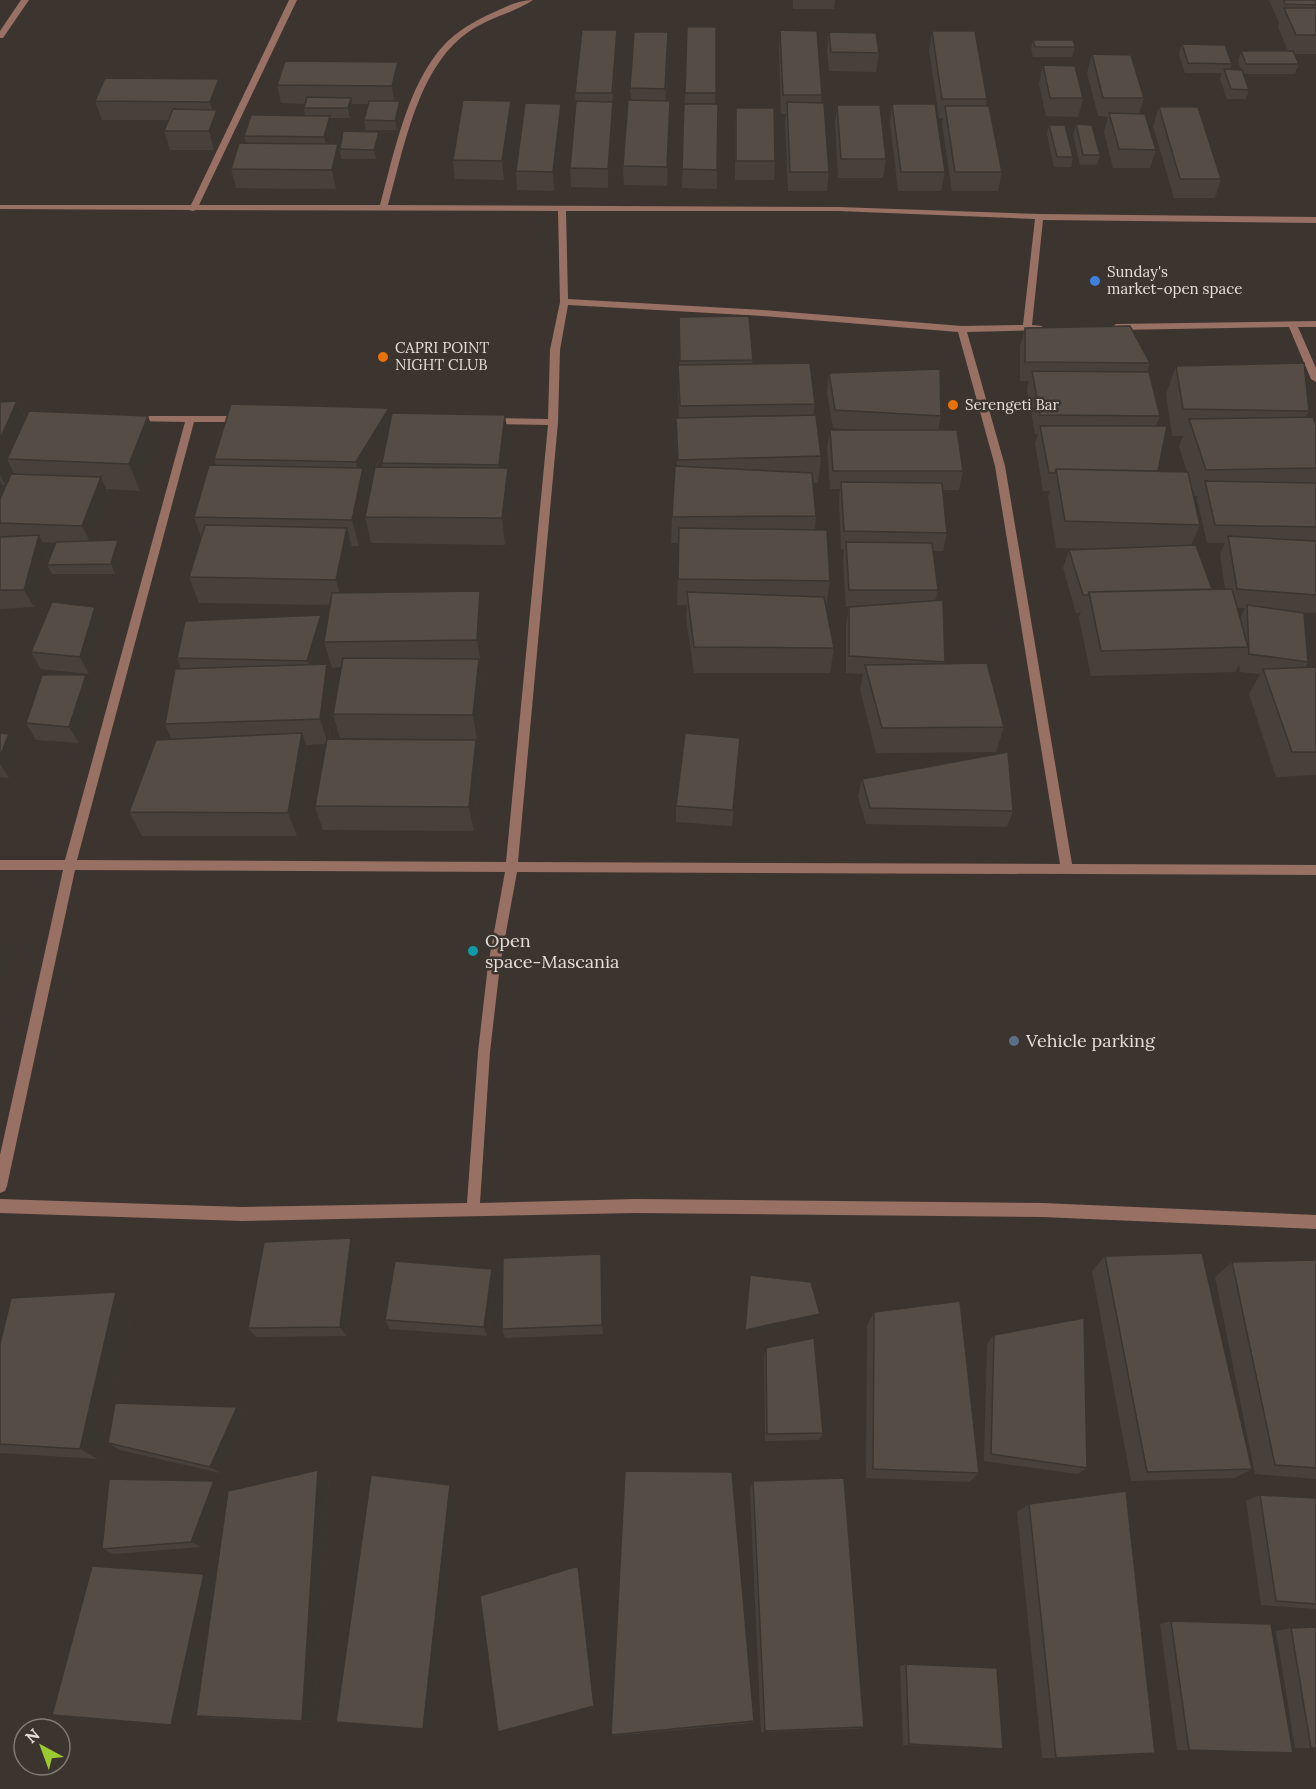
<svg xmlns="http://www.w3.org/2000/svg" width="1316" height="1789" font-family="Lora,serif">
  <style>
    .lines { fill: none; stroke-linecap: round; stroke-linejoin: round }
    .minor { fill: #997064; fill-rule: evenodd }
    .wall { fill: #48413b; fill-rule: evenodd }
    .shaded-wall { fill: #3b3530 }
    .building { fill: #544c45; stroke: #3b3530; stroke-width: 1.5 }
    .shop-dot { fill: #3f7fe0; stroke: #3c352f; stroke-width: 2 }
    .food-dot { fill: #e8710a; stroke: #3c352f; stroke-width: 2 }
    .culture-dot { fill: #0f9aa8; stroke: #3c352f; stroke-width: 2 }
    .service-dot { fill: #5c6f8a; stroke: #3c352f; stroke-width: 2 }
    .labels { text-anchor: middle; stroke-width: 5; stroke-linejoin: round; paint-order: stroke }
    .far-poi-label { font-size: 15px; fill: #e3deda; stroke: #3c352f; text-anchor: start }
    .poi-label { font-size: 18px; fill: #e3deda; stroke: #3c352f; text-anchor: start }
  </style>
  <rect width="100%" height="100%" fill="#3c352f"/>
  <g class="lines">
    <!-- minor -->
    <path class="minor" d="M21 0H29L3 38H0V31Z
      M289 0H297L199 205H380C394 154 407 85 444 45 457 31 473 22 490 14 503 8 517 0 533 0 514 13 487 18 467 33 417 69 404 149 388 205L838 207 1039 214 1316 217V223L1043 220 1032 325 1042 326V330L967 332 1005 466 1072 864 1316 865V875L517 872 500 965 490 1052 480 1203 636 1199 1043 1203 1316 1215V1229L1043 1217 636 1213 242 1221 0 1213V1199L242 1207 467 1203 478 1052 488 965 505 872 75 870 7 1186 5 1191 0 1193V1155L63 870H0V860H65L185 422 133 421 130 420V416H242L247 419 242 422H194L77 860 506 862 548 425 490 424 485 421 490 418 548 419 550 350 560 302 558 211 196 210 193 211 189 210 0 209V205H191ZM566 211H838L1035 219 1023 325 962 326 763 310 568 299ZM568 305 763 316 958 332 995 466 1060 864 518 862 558 422 560 350Z
      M1316 321V327H1298L1316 368V382L1311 379 1289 327 1116 330 1112 327 1116 324Z"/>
  </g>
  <!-- wall -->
  <path class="wall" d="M793 0H835L834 9H793Z
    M1269 0H1316V54H1294L1299 64 1295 74H1243L1249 90 1246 99H1227L1220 79 1222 73H1185L1179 54 1182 44 1232 64 1230 69 1241 70 1238 61 1241 51H1288L1278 27 1279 23Z
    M687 27H716L715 104 717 170V189L682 188Z
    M617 30 618 49 613 105 614 121 608 188 571 187 570 168 576 110 575 93Z
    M780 30 822 95 821 103 829 172 827 191H788L785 121 786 114H781L779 49Z
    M932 31 987 99 986 106 1002 172 998 191H952L942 124 943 118H939L929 50Z
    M829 32 879 53 876 72 829 71 827 51Z
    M1033 40 1075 47 1072 57H1033L1031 49Z
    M668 51 666 101H670L669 119 667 186 624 185 623 166 631 100 630 88Z
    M1092 54 1144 98 1139 114 1156 150 1150 168H1113L1104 132 1108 117 1098 116 1087 73Z
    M1043 65 1083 98 1078 117 1046 116 1039 84Z
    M219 79 224 98 218 114 222 128 214 150H170L164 131 168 120H102L95 101Z
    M401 80 396 101H400L402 111 397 130H366L364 120 368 104H352L353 107 350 118H331L334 135 332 144 339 148 379 132 380 141 376 159H341L342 163 336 189 236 188 231 169 246 143 244 136 305 116 304 108 305 104 281 103 277 85Z
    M561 104 562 123 554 191 517 190 516 171Z
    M892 104 945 172 941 191H898L890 122Z
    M837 105 886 159 883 178H838L835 123Z
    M1159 107 1221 179 1215 198H1174L1153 126Z
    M736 108 775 161 774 180H735V127Z
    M513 120 504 180 455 179 453 160Z
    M1076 124 1100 155 1097 165H1080L1073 134Z
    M1049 125 1073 157 1071 167H1054L1047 134Z
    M679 317 753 360 752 364 815 404 813 415 821 456 818 483H813L816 516 815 529 830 581 826 607 834 648 830 673H694L686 617 687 605H677L679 543H671L672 517 677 466 676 418H679L678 393V365H679Z
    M1025 328 1150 363 1147 372 1160 416 1156 426 1158 471 1187 472 1179 446 1183 436H1172L1166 394 1176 366 1309 411 1306 417 1316 425V613L1295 612 1308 662 1305 668 1316 667V775L1276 777 1249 694 1260 674 1240 672 1239 664 1235 672 1091 676 1079 618 1081 612 1076 613 1063 568 1069 550 1101 549 1056 548 1048 496 1050 491H1043L1035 444 1038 434H1035L1027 390 1029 381H1020V346ZM1191 484 1194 496H1198L1197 499 1207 543H1225L1220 554 1225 589H1212L1191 545 1200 525ZM1237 608H1245L1240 619Z
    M829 373 941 416 938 430 963 471 959 490H942L947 533 943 551H933L938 590 935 601 945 662V664L1004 727 996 752 876 753 860 690 863 674 846 673V625L849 607H846L843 561 844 549H841L839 500 840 489H830L827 448 830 430H859L833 428 827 392Z
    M17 401 26 418 158 443 140 491 107 489 109 496 92 541 122 549 115 574H52L47 565 56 543 42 542 48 553 34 607 0 609V402ZM12 469 14 474 4 489 2 485H5Z
    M389 408 391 419 509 442 505 468 511 495 505 545 371 543 365 517 374 469 366 482 369 495 359 546H351L354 555 345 593 484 617 480 665 483 684 477 740 340 738 333 714 341 667 332 668 324 642 325 639 317 665 334 689 329 739 480 765 474 831 323 830 315 806 326 744 306 745 310 758 297 836H142L129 812 171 739 165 724 181 669 177 658 321 615 326 631 330 605 199 603 189 577 201 537 194 517 216 465 214 459ZM384 452 382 463 383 467H376Z
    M95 607 103 625 89 674 41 669 31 652Z
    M86 675 95 692 79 743 36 740 26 723Z
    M0 733 19 750 9 778 0 777Z
    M740 738 732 826 676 822V806Z
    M862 779 1013 811 1007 827 866 824 858 796Z
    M351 1238 357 1248 346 1336 256 1337 248 1328Z
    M1105 1256 1252 1469 1234 1478 1131 1481 1092 1271Z
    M1316 1260V1479L1255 1474 1215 1277 1232 1262Z
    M602 1264 603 1334 505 1338 502 1329Z
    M492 1269 496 1279 487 1336 390 1329 385 1320Z
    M133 1306 98 1459 0 1453V1344Z
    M874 1312 979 1473 969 1482 866 1478 867 1326Z
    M994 1335 1087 1468 1078 1474 984 1461 987 1344Z
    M766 1348 823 1433 819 1440 765 1441 764 1357Z
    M237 1407 246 1415 220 1473 120 1450 108 1443Z
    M329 1479 314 1722 212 1718 196 1716 208 1629 188 1726 204 1574 215 1579Z
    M214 1481 224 1488 201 1547 114 1554 102 1549Z
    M753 1481 864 1727 857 1729 761 1732 750 1490Z
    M1260 1495 1316 1498V1609L1261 1605 1246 1501Z
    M1029 1504 1056 1758H1042L1017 1512Z
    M1171 1621 1293 1753 1177 1750 1160 1624Z
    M1291 1628 1316 1748H1295L1276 1631Z
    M906 1664 1003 1749 903 1745 900 1666Z
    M754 1721 751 1723 613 1736 611 1735Z"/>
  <!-- shaded-wall -->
  <path class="shaded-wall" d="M617 30 618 49 613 105 614 121 608 188V169Z
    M668 32V51L665 107V89Z
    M398 62 401 80 395 105 392 86Z
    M219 79 224 98 218 114 222 128 214 150 209 131 214 116 210 102Z
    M351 98 353 107 350 118 348 108Z
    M400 101 402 111 397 130 395 121Z
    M511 101 513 120 504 180 502 161Z
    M561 104 562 123 554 191 553 172Z
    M330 116 334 135 328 156 324 137Z
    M379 132 380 141 376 159 374 150Z
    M338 144 342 163 336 189 332 170Z
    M17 401 30 428 7 459 12 469 5 485 0 474V439Z
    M389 408 394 435 366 482 369 495 359 546 352 520 360 481 356 462Z
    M505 415 509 442 502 492 499 465Z
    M148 416 158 443 140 491 129 464Z
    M508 468 511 495 505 545 502 518Z
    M101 477 109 496 91 544 82 526Z
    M0 481 6 492 0 507Z
    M347 528 354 555 343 606 336 580Z
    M39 535 48 553 34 607 24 590Z
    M118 540 122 549 115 574 111 564Z
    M480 591 484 617 481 665 477 640Z
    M95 607 103 625 89 674 80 657Z
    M321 615 327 633 313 678 307 661Z
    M479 659 483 684 477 740 473 715Z
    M327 664 334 689 328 744 320 719Z
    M86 675 95 692 79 743 69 727Z
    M302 733 310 758 297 836 288 813Z
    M9 734 19 750 9 778 0 764V756Z
    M476 740 480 765 474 831 469 807Z
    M2 934 14 948 0 997V941Z
    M351 1238 357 1248 346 1336 340 1327Z
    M601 1254 602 1264 603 1334 602 1325Z
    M492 1269 496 1279 487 1336 484 1327Z
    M116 1292 133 1306 98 1459 80 1449Z
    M820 1314 819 1319 744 1335 745 1330Z
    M237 1407 246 1415 220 1473 210 1467Z
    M318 1470 329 1479 314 1722 302 1721Z
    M214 1481 224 1488 201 1547 191 1542Z
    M450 1485 457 1494 431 1730 423 1729Z
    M578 1566 580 1571 596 1708 502 1733 498 1732Z
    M204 1574 219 1580 188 1726 171 1725Z"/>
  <!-- building -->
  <path class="building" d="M1284 0H1316V5L1285 4Z
    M1284 8H1316V35H1296Z
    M687 27H716V93H685Z
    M582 30H617L612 93H575Z
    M780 30 817 31 822 95H783Z
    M932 31H975L987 99H942Z
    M634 32H668L665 89 630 88Z
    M829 32 876 33 879 53 831 52Z
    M1033 40H1073L1075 47H1035Z
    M1182 44 1225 45 1232 64 1188 63Z
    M1241 51H1293L1299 64H1246Z
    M1092 54 1131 55 1144 98H1103Z
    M285 61 398 62 392 86 277 85Z
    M1043 65 1075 66 1083 98H1050Z
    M1224 69 1242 70 1249 90 1231 89Z
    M105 78 219 79 210 102 95 101Z
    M307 97 351 98 348 108H304Z
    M463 100 511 101 502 161 453 160Z
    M628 100 670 101 667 167 623 166Z
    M369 101H400L395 121 364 120Z
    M576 101 613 102 608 169 570 168Z
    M787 102 824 103 829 172H790Z
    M525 103 561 104 553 172 516 171Z
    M684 104H718L717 170 682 169Z
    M892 104H935L945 172H901Z
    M837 105H880L886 159H841Z
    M945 106H989L1002 172H955Z
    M1159 107H1198L1221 179H1180Z
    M736 108H774L775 161H736Z
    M173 109 217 110 209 131H164Z
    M1109 113 1145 114 1156 150 1119 149Z
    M251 115 330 116 324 137 244 136Z
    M1076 124 1092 125 1100 155H1083Z
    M1049 125H1065L1073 157H1057Z
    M343 131 379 132 374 150 340 149Z
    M239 143 338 144 332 170 231 169Z
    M749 316 753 360 680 361 679 317Z
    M1130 326 1150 363 1025 362V328Z
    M810 363 815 404 680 406 678 365Z
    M1304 363 1309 411 1183 409 1176 366Z
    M940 369 941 416 835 410 829 373Z
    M1032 371 1149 372 1160 416 1040 415Z
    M17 401 0 439V402Z
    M231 404 389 408 356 462 214 459Z
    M29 411 148 416 129 464 7 459Z
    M392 413 505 415 499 465 382 463Z
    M816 415 821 456 678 460 676 418Z
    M1313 417 1316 425V468L1206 470 1189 419Z
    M1040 426H1167L1158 471 1056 469 1055 473H1049Z
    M830 430H957L963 471H833Z
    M209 465 363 468 352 520 194 517Z
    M675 466 812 473 816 516 672 517Z
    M375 467 508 468 502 518 365 517Z
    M1056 469 1188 472 1200 525 1065 521Z
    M11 474 101 477 82 526 0 523V499Z
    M1205 481 1316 483V527L1215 525Z
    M841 482 942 483 947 533 844 531Z
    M205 525 347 528 336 580 189 577Z
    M679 528 827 530 830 581 678 579Z
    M39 535 24 590H0V537Z
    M1228 536 1316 541V595L1237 589Z
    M118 540 111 564 47 565 56 542Z
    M846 542 932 543 938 590H849Z
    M1196 545 1212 589 1089 592 1088 595H1083L1069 550Z
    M1232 589 1248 647 1101 651 1089 592Z
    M480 591 477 640 324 642 332 593Z
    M687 592 824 597 834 648 694 647Z
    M943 600 945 662 849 656V607Z
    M52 602 95 607 80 657 31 652Z
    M1247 605 1304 613 1308 662 1249 654Z
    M321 615 307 661 177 658 185 621Z
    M343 658 479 659 473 715 333 714Z
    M987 663 1004 727 882 728 865 665Z
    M327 664 320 719 165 724 175 669Z
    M1316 667V752H1292L1263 669Z
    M42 675H86L69 727 26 723Z
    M0 733 9 734 0 756Z
    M302 733 288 813 129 812 156 740Z
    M685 733 740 738 733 810 676 806Z
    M327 739 476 740 469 807 315 806Z
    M1008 752 1013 811 870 808 862 779Z
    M351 1238 340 1327 248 1328 264 1242Z
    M1202 1253 1252 1469 1147 1472 1105 1256Z
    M601 1254 602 1325 502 1329 503 1258Z
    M1316 1260V1468L1275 1465 1232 1262Z
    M395 1261 492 1269 484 1327 385 1320Z
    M750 1275 811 1282 820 1314 745 1330Z
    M116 1292 80 1449 0 1444V1344L11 1298Z
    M960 1301 979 1473 873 1469 874 1312Z
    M1084 1318 1087 1468 991 1454 994 1335Z
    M814 1338 823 1433 767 1434 766 1348Z
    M115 1403 237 1407 210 1467 108 1443Z
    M318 1470 302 1721 196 1716 228 1491Z
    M625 1471 732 1472 754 1721 611 1735Z
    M371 1475 450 1485 423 1729 336 1722Z
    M844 1478 864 1727 765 1731 753 1481Z
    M109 1479 214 1481 191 1542 102 1549Z
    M1126 1491 1155 1753 1056 1758 1029 1504Z
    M1260 1495 1316 1498V1604L1276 1601Z
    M92 1566 204 1574 171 1725 52 1715Z
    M578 1566 594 1706 498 1732 480 1596Z
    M1171 1621 1271 1624 1293 1753 1189 1750Z
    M1316 1627V1748H1311L1291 1628Z
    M906 1664 997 1668 1003 1749 909 1744Z"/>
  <!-- markers -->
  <circle class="shop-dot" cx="1095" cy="281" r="6"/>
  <g class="food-dot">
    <circle cx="383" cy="357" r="6"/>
    <circle cx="953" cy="405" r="6"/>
  </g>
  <circle class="culture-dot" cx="473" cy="951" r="6"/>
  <circle class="service-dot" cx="1014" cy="1041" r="6"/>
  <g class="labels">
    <!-- far-poi labels -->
    <g class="far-poi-label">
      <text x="1107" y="277">Sunday's<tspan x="1107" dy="17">market-open space</tspan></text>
      <text x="395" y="353">CAPRI POINT<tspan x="395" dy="17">NIGHT CLUB</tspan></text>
      <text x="965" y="410">Serengeti Bar</text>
    </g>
    <!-- poi labels -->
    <g class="poi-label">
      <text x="485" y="947">Open<tspan x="485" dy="21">space-Mascania</tspan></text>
      <text x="1026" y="1047">Vehicle parking</text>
    </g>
  </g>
  <!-- north arrow -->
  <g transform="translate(42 1747) rotate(319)"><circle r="28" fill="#3c352f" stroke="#7f7973" stroke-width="1.5"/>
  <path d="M0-4.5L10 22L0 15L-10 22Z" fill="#9dca30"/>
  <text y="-9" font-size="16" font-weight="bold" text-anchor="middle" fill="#e3deda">N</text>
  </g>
</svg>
